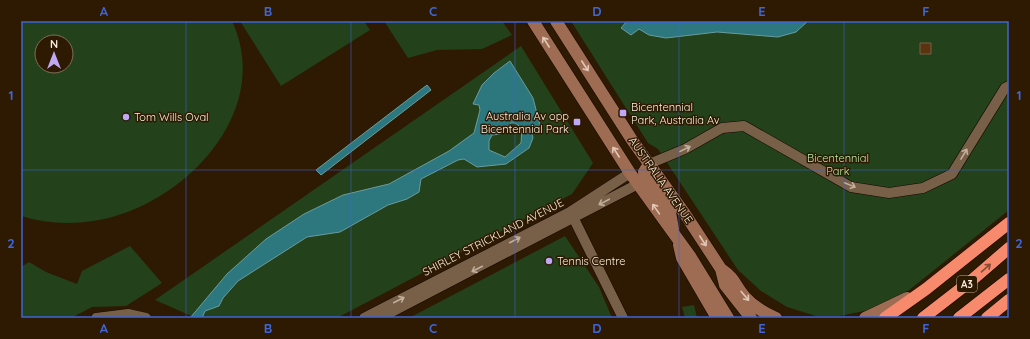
<svg xmlns="http://www.w3.org/2000/svg" width="1030" height="339" font-family="Quicksand,sans-serif">
  <style>
    .green { fill: #23411a; fill-rule: evenodd }
    .water { fill: #2d787f; stroke: #6b9b9c; fill-rule: evenodd }
    .building { fill: #5a3410; stroke: #795e49 }
    .lines { fill: none; stroke-linecap: round; stroke-linejoin: round }
    .street-casing { stroke: #150500; stroke-width: 11 }
    .secondary-casing { stroke: #150500; stroke-width: 13 }
    .highway-casing { stroke: #150500; stroke-width: 13 }
    .street { stroke: #786048; stroke-width: 10 }
    .secondary { stroke: #9e6c53; stroke-width: 12 }
    .highway { stroke: #f7896d; stroke-width: 12 }
    .oneway { stroke: #e0c7b6 }
    .oneway2 { stroke: #c1ae9c }
    .oneway3 { stroke: #884c33 }
    .grid { fill: none; stroke: #3e66d9; stroke-width: 1; stroke-opacity: 0.55 }
    .poi-dot { fill: #bfa9f4; stroke: #2e1a03; stroke-width: 1.5 }
    .labels { text-anchor: middle; stroke-width: 3; stroke-linejoin: round; paint-order: stroke }
    .shield { fill: #2e1a03; stroke: #beae9e; stroke-width: 1 }
    .shield-label { font-size: 10px; font-weight: bold; fill: #fceee0 }
    .poi-label { font-size: 11px; fill: #fceee0; stroke: #2e1a03; text-anchor: start }
    .park-label { font-size: 11px; fill: #b6eaa8; stroke: #2e1a03 }
    .street-label { font-size: 11px; fill: #fceee0; stroke: #2e1a03 }
    .neatline { fill: none; stroke: #3e66d9; stroke-width: 1.5 }
    .grid-label { font-size: 13px; text-anchor: middle; font-weight: bold; fill: #3e66d9 }
  </style>
  <rect width="100%" height="100%" fill="#2e1a03"/>
  <!-- green -->
  <path class="green" d="M21 21H232C274 111 185 204 99 220 73 225 46 224 21 216ZM42 42H66V66H42Z
    M240 21H364L370 30 281 86Z
    M384 21H502L512 35 482 49 437 50 408 58Z
    M571 21H1009V210L908 291 869 310 840 316H816L787 307 761 291 738 270 658 149 648 143Z
    M521 46 593 163 572 194 337 318H196L155 300Z
    M565 236 599 287 612 318H409Z
    M130 246 162 283 126 306 92 307 71 318H21V267L29 262 46 272 77 284 82 271Z
    M694 305 697 318H685L682 307Z"/>
  <!-- water -->
  <path class="water" d="M627 21H808L796 32 778 37 717 32 666 38 649 35 639 29 631 35 621 28Z
    M510 61 533 98 540 125 531 128 533 138 529 148 506 164 477 167 464 159 458 160 421 179 419 192 407 199 388 205 340 232 307 237 238 281 223 298 219 306 205 311 202 318H190L227 274 266 239 304 214 343 195 389 184 449 151 474 133 480 110 479 105 473 104 482 85 494 73ZM511 123H515L522 128 521 143 505 157 489 150V141L492 135 500 134Z
    M427 85 431 90 321 175 316 170Z"/>
  <!-- building -->
  <path class="building" d="M920 43H931V54H920Z"/>
  <g class="lines">
    <defs>
      <path id="street" d="M649 164 685 149 722 128 744 126 851 187 889 193 923 188 952 174 1005 88 1009 86
        M571 213 623 318
        M96 318 128 314 146 318
        M364 318 570 212 630 173
        M380 318 638 184"/>
      <path id="secondary" d="M533 21 630 173 690 256 728 318
        M556 21 632 140 685 214 721 269 725 285 751 318
        M649 164 644 172 670 212 673 229
        M679 245 682 258 717 318
        M721 269C737 280 734 285 745 297 753 306 764 313 776 318
        M865 318 907 298"/>
      <path id="highway" d="M885 318 926 289 1009 223
        M923 318 972 280 1009 248
        M959 318 1009 279
        M987 318 1009 300"/>
    </defs>
    <!-- street casing -->
    <use href="#street" class="street-casing"/>
    <!-- secondary casing -->
    <use href="#secondary" class="secondary-casing"/>
    <!-- highway casing -->
    <use href="#highway" class="highway-casing"/>
    <!-- street -->
    <use href="#street" class="street"/>
    <!-- secondary -->
    <use href="#secondary" class="secondary"/>
    <!-- highway -->
    <use href="#highway" class="highway"/>
  </g>
  <!-- one-way arrows -->
  <defs><path id="oneway-shaft" d="M-6 0H5M1.5-3L5.5 0L1.5 3" fill="none" stroke-width="1.6" stroke-linecap="round" stroke-linejoin="round"/></defs>
  <g class="oneway">
    <use href="#oneway-shaft" transform="translate(546 42) rotate(-123)"/>
    <use href="#oneway-shaft" transform="translate(585 66) rotate(57)"/>
    <use href="#oneway-shaft" transform="translate(616 152) rotate(-123)"/>
    <use href="#oneway-shaft" transform="translate(656 209) rotate(-125)"/>
    <use href="#oneway-shaft" transform="translate(703 241) rotate(57)"/>
    <use href="#oneway-shaft" transform="translate(745 296) rotate(50)"/>
  </g>
  <g class="oneway2">
    <use href="#oneway-shaft" transform="translate(685 149) rotate(-26)"/>
    <use href="#oneway-shaft" transform="translate(964 154) rotate(-59)"/>
    <use href="#oneway-shaft" transform="translate(850 185) rotate(22)"/>
    <use href="#oneway-shaft" transform="translate(604 202) rotate(152)"/>
    <use href="#oneway-shaft" transform="translate(515 240) rotate(-27)"/>
    <use href="#oneway-shaft" transform="translate(477 269) rotate(153)"/>
    <use href="#oneway-shaft" transform="translate(399 300) rotate(-27)"/>
  </g>
  <use class="oneway3" href="#oneway-shaft" transform="translate(986 268) rotate(-41)"/>
  <!-- grid -->
  <path class="grid" d="M186 21V318M351 21V318M515 21V318M679 21V318M844 21V318M21 170H1009"/>
  <!-- markers -->
  <g class="poi-dot">
    <rect x="619" y="109" width="8" height="8" rx="2"/>
    <circle cx="126" cy="117" r="4"/>
    <rect x="573" y="118" width="8" height="8" rx="2"/>
    <circle cx="549" cy="261" r="4"/>
  </g>
  <g class="labels">
    <!-- shield labels -->
    <rect class="shield" x="957" y="276" width="20" height="16" rx="3"/>
    <g class="shield-label">
      <text x="967" y="288">A3</text>
    </g>
    <!-- poi labels -->
    <g class="poi-label">
      <text x="631" y="111">Bicentennial<tspan x="631" dy="13">Park, Australia Av</tspan></text>
      <text x="569" y="120" text-anchor="end">Australia Av opp<tspan x="569" dy="13">Bicentennial Park</tspan></text>
      <text x="134" y="121">Tom Wills Oval</text>
      <text x="557" y="265">Tennis Centre</text>
    </g>
    <!-- park labels -->
    <g class="park-label">
      <text x="838" y="162">Bicentennial<tspan x="838" dy="13">Park</tspan></text>
    </g>
    <!-- street labels -->
    <g class="street-label">
      <text transform="translate(661 180) rotate(55)" y="4">AUSTRALIA AVENUE</text>
      <text transform="translate(493 237) rotate(-27)" y="4">SHIRLEY STRICKLAND AVENUE</text>
    </g>
  </g>
  <!-- border -->
  <rect width="1030" height="339" fill="none" stroke="#2e1a03" stroke-width="44"/>
  <!-- north arrow -->
  <g transform="translate(54 54)"><circle r="19" fill="#2e1a03" stroke="#806f5b"/>
  <path d="M0-3L7 15L0 10L-7 15Z" fill="#bfa9f4"/>
  <text y="-6" font-size="11" font-weight="bold" text-anchor="middle" fill="#fceee0">N</text>
  </g>
  <rect x="22" y="22" width="986" height="295" class="neatline"/>
  <g class="grid-label">
    <text x="104" y="16">A</text>
    <text x="268" y="16">B</text>
    <text x="433" y="16">C</text>
    <text x="597" y="16">D</text>
    <text x="762" y="16">E</text>
    <text x="926" y="16">F</text>
    <text x="11" y="100">1</text>
    <text x="1019" y="100">1</text>
    <text x="11" y="248">2</text>
    <text x="1019" y="248">2</text>
    <text x="104" y="333">A</text>
    <text x="268" y="333">B</text>
    <text x="433" y="333">C</text>
    <text x="597" y="333">D</text>
    <text x="762" y="333">E</text>
    <text x="926" y="333">F</text>
  </g>
</svg>
